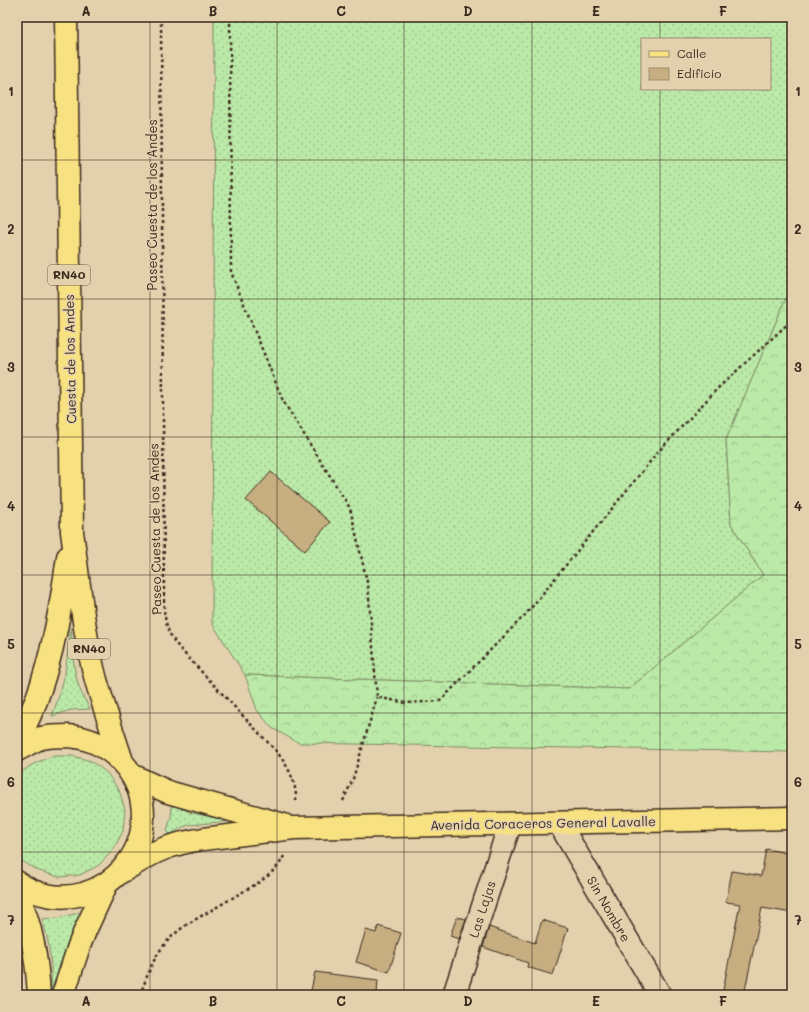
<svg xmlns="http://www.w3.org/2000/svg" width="809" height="1012" font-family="Mali,sans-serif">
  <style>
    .grass { fill: url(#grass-dots); stroke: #7b8a63; fill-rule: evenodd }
    .forest { fill: url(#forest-crowns); stroke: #7b8a63 }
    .building { fill: #c6ae81; stroke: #3b2a1e }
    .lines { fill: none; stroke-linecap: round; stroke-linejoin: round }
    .minor-casing { stroke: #3b2a1e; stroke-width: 25 }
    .major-casing { stroke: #3b2a1e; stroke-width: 25 }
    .path { stroke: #3b2a1e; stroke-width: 2.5; stroke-dasharray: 3 3; stroke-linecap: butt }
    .minor { stroke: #e3d1ae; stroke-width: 22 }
    .major { stroke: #f8e181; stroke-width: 22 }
    .grid { fill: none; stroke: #3b2a1e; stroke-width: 1; stroke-opacity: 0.55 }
    .labels { text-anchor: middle; stroke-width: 3; stroke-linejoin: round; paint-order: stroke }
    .shield { fill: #e3d1ae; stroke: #6d5c49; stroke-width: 1 }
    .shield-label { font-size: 12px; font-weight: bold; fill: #3b2a1e }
    .street-label { font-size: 13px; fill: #3b2a1e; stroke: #e3d1ae }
    .neatline { fill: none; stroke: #3b2a1e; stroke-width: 1.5 }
    .grid-label { font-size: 13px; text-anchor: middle; font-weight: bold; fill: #3b2a1e }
  </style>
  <defs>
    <pattern id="grass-dots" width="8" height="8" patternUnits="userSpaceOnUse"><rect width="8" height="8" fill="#bbe9a8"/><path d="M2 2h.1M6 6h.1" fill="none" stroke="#a2c890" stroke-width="1.8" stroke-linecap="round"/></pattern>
    <pattern id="forest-crowns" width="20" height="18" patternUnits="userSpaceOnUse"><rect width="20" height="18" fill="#bbe9a8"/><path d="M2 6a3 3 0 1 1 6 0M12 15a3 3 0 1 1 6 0" fill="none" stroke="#a2c890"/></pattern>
  </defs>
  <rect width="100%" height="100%" fill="#e3d1ae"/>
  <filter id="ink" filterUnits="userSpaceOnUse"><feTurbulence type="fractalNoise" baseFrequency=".025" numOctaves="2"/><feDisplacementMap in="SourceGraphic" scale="8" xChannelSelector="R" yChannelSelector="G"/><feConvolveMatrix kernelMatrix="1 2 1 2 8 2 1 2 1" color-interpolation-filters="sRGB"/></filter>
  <g filter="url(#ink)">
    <!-- grass -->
    <path class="grass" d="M214 17H792V284L726 440 731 524 763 575 629 689 245 675 212 623ZM642 39H770V89H642Z
      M71 627C73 644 72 663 77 680 79 690 85 700 90 709L71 710 52 716 60 693 65 674Z
      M54 756H73L91 761 107 773 119 790 125 810 123 831 113 850 99 865 80 875 59 877 39 871 22 861 17 854V778C26 765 40 761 54 756Z
      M172 804 192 813 231 821 189 825 183 827 171 834H169L167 830 171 818Z
      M82 912 67 944 51 995C52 967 51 946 42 919L58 918Z"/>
    <!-- forest -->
    <path class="forest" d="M792 284V752L299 743 272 728 257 710 245 675 629 689 763 575 731 524 726 440Z"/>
    <!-- building -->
    <path class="building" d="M271 472 330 522 305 551 246 500Z
      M766 849 792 854V913L762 908 744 995H722L740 904 726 902 732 871 761 876Z
      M457 917 466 919 459 939 450 936Z
      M542 920 568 928 553 975 527 967 528 963 483 947 489 927 535 943Z
      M378 926 401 933 389 972 356 962 366 930 376 933Z
      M315 972 378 980 377 995H310Z"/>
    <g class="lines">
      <defs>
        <path id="minor" d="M559 823 660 995
          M454 995 510 824"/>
        <path id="major" d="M66 17 72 532C79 581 83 632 96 680 104 707 113 734 122 761
          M17 743C24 729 30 715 36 701 53 655 61 606 68 557
          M17 750C25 746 33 741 41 738 50 736 60 736 68 736 110 739 143 774 143 816 143 835 137 852 125 866 114 880 100 889 83 894 60 900 36 896 17 882
          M132 775 146 782 168 792 284 825
          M121 872C135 864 148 855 163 849 176 844 190 841 203 839L294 828 792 818
          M17 893C32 926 37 959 39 995
          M63 995 79 946 85 931 107 883"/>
      </defs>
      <!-- minor casing -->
      <use href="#minor" class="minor-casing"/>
      <!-- major casing -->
      <use href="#major" class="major-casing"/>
      <!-- path -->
      <path class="path" d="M161 17 164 609C166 628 169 636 182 651L276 751C289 767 297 783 296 803
        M230 17 231 272 283 401 350 508 368 586 377 697 406 703 440 701 526 614 658 452 718 388 792 320
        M343 801 353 779 377 697
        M140 995C152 963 157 946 186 925L258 883 269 875 279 865 284 856"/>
      <!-- minor -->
      <use href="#minor" class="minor"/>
      <!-- major -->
      <use href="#major" class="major"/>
    </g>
  </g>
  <!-- grid -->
  <path class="grid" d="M150 17V995M277 17V995M404 17V995M532 17V995M660 17V39M660 89V995M17 160H792M17 299H792M17 437H792M17 575H792M17 713H792M17 852H792"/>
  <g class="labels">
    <!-- shield labels -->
    <g class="shield">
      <rect x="48" y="265" width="42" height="20" rx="3"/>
      <rect x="68" y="639" width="42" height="20" rx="3"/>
    </g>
    <g class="shield-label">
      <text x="69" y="279">RN40</text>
      <text x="89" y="653">RN40</text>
    </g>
    <!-- street labels -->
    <g class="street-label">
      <text transform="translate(152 205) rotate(-90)" y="5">Paseo Cuesta de los Andes</text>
      <text transform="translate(70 359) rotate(-91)" y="5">Cuesta de los Andes</text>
      <text transform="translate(155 529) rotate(-91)" y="5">Paseo Cuesta de los Andes</text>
      <text transform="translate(543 823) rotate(-1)" y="5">Avenida Coraceros General Lavalle</text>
      <text transform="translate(482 909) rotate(-72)" y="5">Las Lajas</text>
      <text transform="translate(609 909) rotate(60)" y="5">Sin Nombre</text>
    </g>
  </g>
  <!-- margin -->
  <rect width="809" height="1012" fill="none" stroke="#e3d1ae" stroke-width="44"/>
  <!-- legend -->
  <rect x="641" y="38" width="130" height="52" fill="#e3d1ae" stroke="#a08e74"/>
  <rect x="649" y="51" width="20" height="6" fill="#f8e181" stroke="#a08e74"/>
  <text x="677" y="58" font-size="12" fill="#3b2a1e">Calle</text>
  <rect x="649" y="68" width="20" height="12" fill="#c6ae81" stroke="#a08e74"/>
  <text x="677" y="78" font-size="12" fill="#3b2a1e">Edificio</text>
  <rect x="22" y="22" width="765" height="968" class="neatline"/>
  <g class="grid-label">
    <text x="86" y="16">A</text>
    <text x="213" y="16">B</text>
    <text x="341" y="16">C</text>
    <text x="468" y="16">D</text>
    <text x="596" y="16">E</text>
    <text x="723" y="16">F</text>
    <text x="11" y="96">1</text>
    <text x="798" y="96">1</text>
    <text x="11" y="234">2</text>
    <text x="798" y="234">2</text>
    <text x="11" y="372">3</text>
    <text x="798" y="372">3</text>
    <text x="11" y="511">4</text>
    <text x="798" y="511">4</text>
    <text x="11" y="649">5</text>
    <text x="798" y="649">5</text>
    <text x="11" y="787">6</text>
    <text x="798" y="787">6</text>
    <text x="11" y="925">7</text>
    <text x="798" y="925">7</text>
    <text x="86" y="1006">A</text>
    <text x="213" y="1006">B</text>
    <text x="341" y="1006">C</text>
    <text x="468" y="1006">D</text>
    <text x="596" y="1006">E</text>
    <text x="723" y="1006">F</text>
  </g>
</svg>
